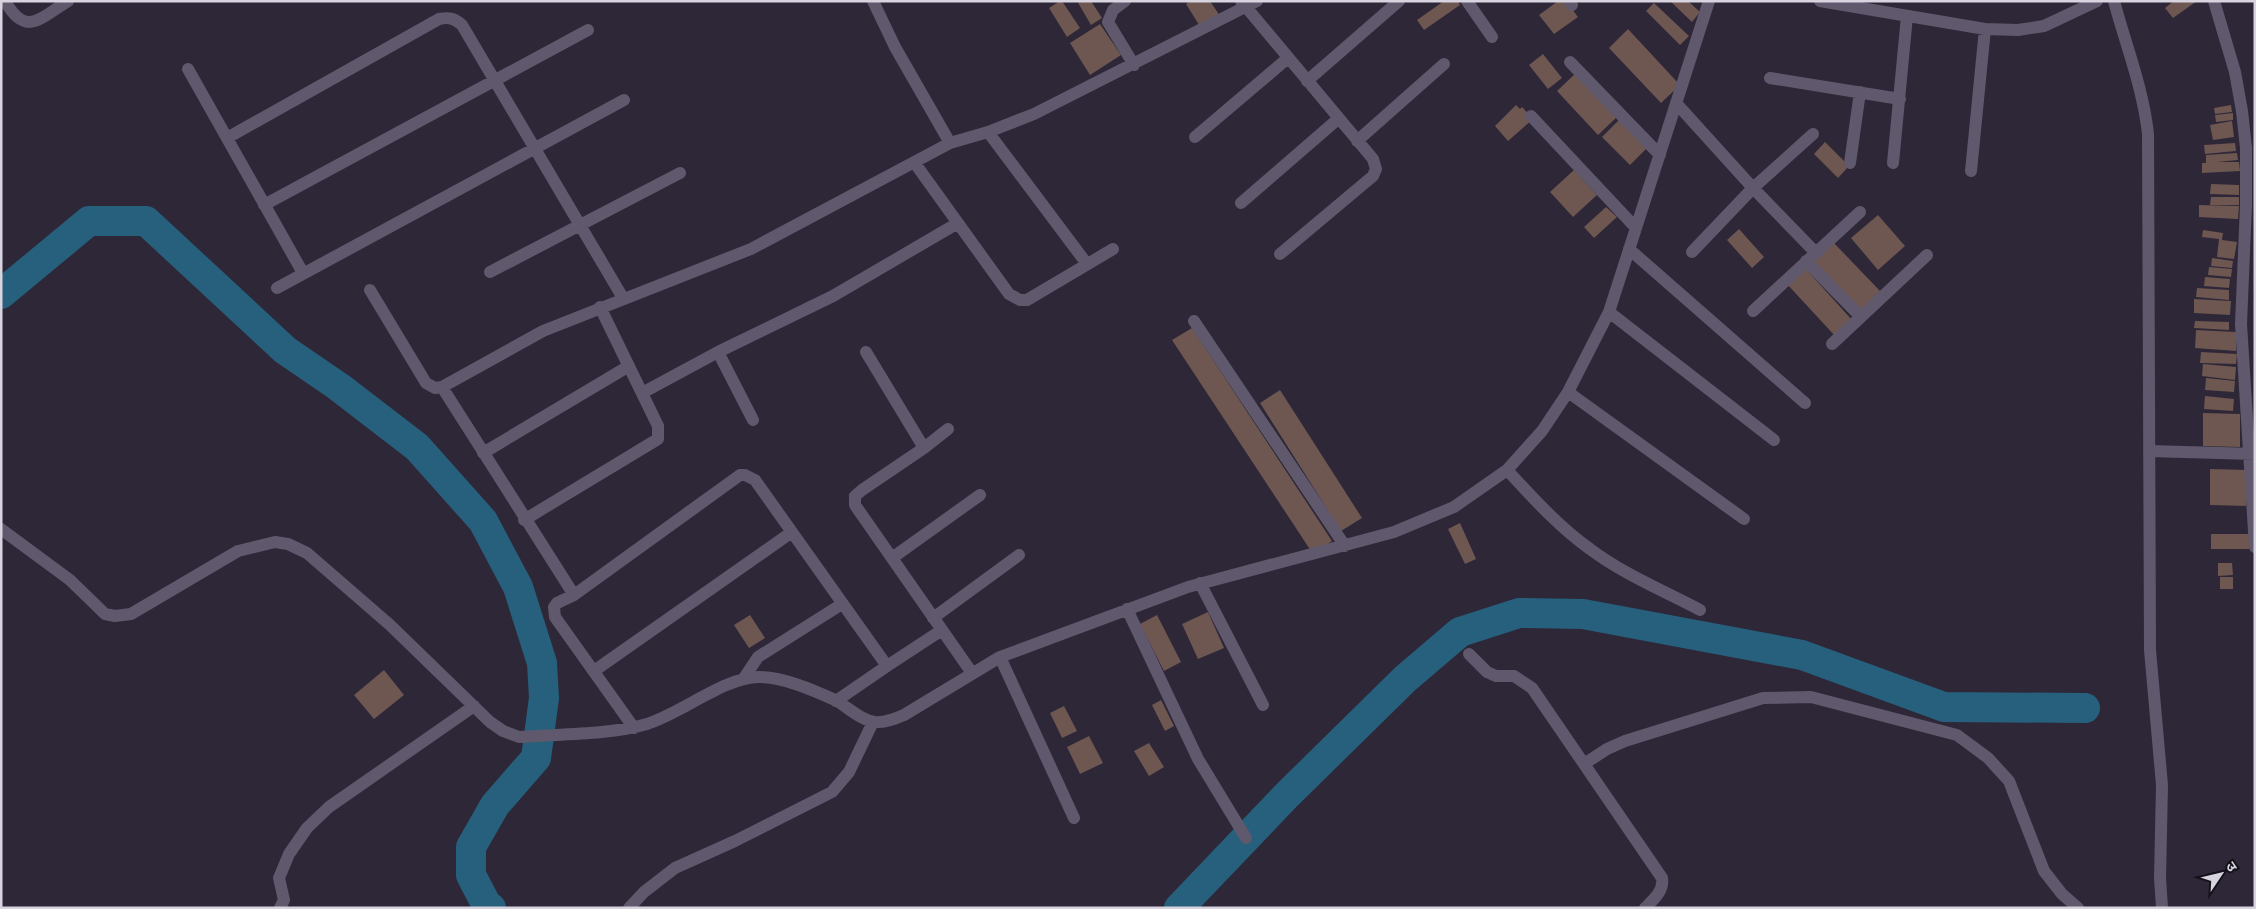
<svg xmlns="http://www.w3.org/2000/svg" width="2256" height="909" font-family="Arial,'Noto Sans Devanagari',sans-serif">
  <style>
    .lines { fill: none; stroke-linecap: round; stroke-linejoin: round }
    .river { stroke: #27607c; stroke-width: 30 }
    .building { fill: #6e5651 }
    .street { stroke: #60596d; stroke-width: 12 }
  </style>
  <rect width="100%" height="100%" fill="#2d2738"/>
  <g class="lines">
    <!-- river -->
    <path class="river" d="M1 294 89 221H146L285 350 339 387 417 447 483 521 518 587 542 663 544 698 536 758 495 805 471 847V875L486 904 491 908
      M1179 908 1287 795 1405 679 1460 632 1519 613 1583 614 1802 655 1944 707 2085 708"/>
  </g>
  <!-- building -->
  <path class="building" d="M1060 1H1062L1080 28 1067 37 1049 8Z
    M1077 1H1091L1102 18 1091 25Z
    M1190 1H1210L1220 16 1201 28 1186 4Z
    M1444 1H1458L1460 5 1424 30 1417 20Z
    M1558 1H1566L1578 17 1554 34 1539 15Z
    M1670 1H1688L1700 12 1692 22Z
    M2174 1H2197L2173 18 2165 8Z
    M1654 3 1689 36 1680 45 1646 11Z
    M1100 24 1121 55 1090 75 1070 43Z
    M1628 29 1680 85 1661 103 1609 48Z
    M1543 54 1562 78 1548 89 1529 65Z
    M1577 72 1618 116 1598 135 1557 91Z
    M1516 105 1520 109 1522 107 1533 119 1508 141 1495 126Z
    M2231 105 2232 112 2215 114 2214 108Z
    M2233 113V120L2216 122 2215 115Z
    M1620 119 1648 147 1630 165 1602 137Z
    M2232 121 2234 137 2213 140 2210 125Z
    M1825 142 1849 166 1838 178 1814 154Z
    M2235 143 2236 151 2205 154 2204 145Z
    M2237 153 2238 160 2217 162H2239L2240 171 2202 173V163H2206V155Z
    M1574 170 1597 195 1573 217 1550 192Z
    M2211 184 2239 185V195L2210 194Z
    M2211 197H2239V205H2210Z
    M2199 205 2239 206 2238 219 2199 217Z
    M1606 207 1617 217 1594 238 1584 227Z
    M1878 215 1905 246 1878 270 1851 238Z
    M1739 229 1764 257 1752 268 1727 240Z
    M2203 230 2223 233 2222 240 2237 242 2234 259 2217 257 2219 239 2202 237Z
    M1834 243 1881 292 1860 312 1813 262Z
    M2212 258 2233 261 2232 268 2211 266Z
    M1804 267 1853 321 1836 337 1786 283Z
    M2209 267 2232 269 2231 277 2208 275Z
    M2205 277 2230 279 2229 288 2204 286Z
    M2197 288 2229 290V300L2196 297Z
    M2194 299 2231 301 2230 315 2194 313Z
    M2195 321 2229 322V330L2194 328Z
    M1192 328 1332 541 1313 554 1172 340Z
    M2196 330 2236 332V351L2195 348Z
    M2201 352 2237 354 2236 364 2200 363Z
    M2203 364 2236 367 2235 380 2202 376Z
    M2206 378 2235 381 2234 392 2205 390Z
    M1280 390 1362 518 1341 531 1260 403Z
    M2205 396 2234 399 2233 411 2204 409Z
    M2203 413 2240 414V447L2203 446Z
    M2210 469 2247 470 2246 506 2210 505Z
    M1460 523 1476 559 1465 564 1448 529Z
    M2211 534H2249V549H2211Z
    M2218 563H2232L2233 575 2218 576Z
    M2220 577H2233V589H2220Z
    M1208 612 1224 648 1198 659 1182 624Z
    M750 615 765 638 749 648 734 625Z
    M1157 615 1181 662 1164 671 1140 624Z
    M384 670 404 695 374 719 354 695Z
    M1161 700 1174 726 1165 731 1152 705Z
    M1064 706 1077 731 1062 738 1050 713Z
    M1089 736 1103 763 1080 774 1067 747Z
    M1149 743 1164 767 1149 776 1134 751Z"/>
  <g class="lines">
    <!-- street -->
    <path class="street" d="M5 1C26 38 40 18 68 1
      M873 1 895 47 950 143
      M1125 1 1113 10 1108 22 1134 65
      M1241 1 1373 159 1376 169 1373 176 1280 254
      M1467 1 1492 37
      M1569 1 1572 5
      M1820 1 1985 29 2018 30 2044 26 2097 1
      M2114 1C2126 46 2143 88 2148 134L2150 650 2162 785 2160 878 2162 908
      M2214 1 2235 72 2242 111 2246 148V205L2241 324 2255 547
      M1570 62 1660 155
      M188 69 303 273
      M1770 78 1900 99
      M1307 81 1399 1
      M1676 103 1753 188 1815 252
      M1531 116 1636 228
      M988 132 1087 264
      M1195 137 1288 58
      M227 138 439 19C449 17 454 18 462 25L623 298
      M1357 141 1444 64
      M914 162 1009 294 1020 300H1027L1113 249
      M1850 163 1860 92
      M1893 163 1907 16
      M1971 171 1985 29
      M1241 203 1338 119
      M264 205 588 30
      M1629 249 1805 403
      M1692 252 1753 188 1813 134
      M1806 261 1861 317
      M490 272 680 173
      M277 288 624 100
      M370 290 426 383 435 388 442 387 543 331 751 249 950 143 988 132 1034 114 1257 1
      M1753 311 1860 212
      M1609 312 1774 440
      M1194 321 1345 546
      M1832 344 1927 255
      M718 352 753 420
      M866 352 924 448 948 429
      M442 387 574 595
      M1568 392 1744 519
      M642 393 718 352 833 296 958 223
      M924 448 862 490 855 496V505L972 673
      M2149 451 2255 454
      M483 453 629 366
      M1507 470C1533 498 1559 527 1590 549 1623 574 1664 591 1700 610
      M524 520 658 439V426L600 307
      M1 529 70 580 105 614 115 616 131 614 238 551 275 542 288 544 307 553 390 625 490 722 503 731 519 737C558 734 610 735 647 724 682 713 725 677 759 677 783 677 813 690 835 700 848 707 860 720 875 722 885 723 895 719 904 715L1000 657 1188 587 1394 532 1454 507 1507 470 1542 431 1568 392 1609 312 1709 1
      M892 558 980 495
      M1200 583 1263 705
      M1127 609 1198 759 1246 838
      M933 618 1019 555
      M1469 654 1487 672 1496 676H1514L1532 688 1662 878C1664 891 1654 899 1645 908
      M1000 657 1074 818
      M887 666 942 630
      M594 671 792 532
      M744 678 758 657 842 604
      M634 728 555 617 554 607 557 603 574 595 740 475H745L755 480 887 666 836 701
      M1584 764 1607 749 1625 741 1763 698 1811 697 1957 735 1988 758 2009 781 2044 871 2062 894 2078 908
      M280 908 284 900 279 878 289 854 307 828 329 807 474 706
      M629 908 644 892 675 868 735 841 832 792 849 772 873 722"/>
  </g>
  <!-- border -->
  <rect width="2256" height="909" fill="none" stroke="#d7d3df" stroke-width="5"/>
  <!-- north arrow -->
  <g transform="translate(2221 874) rotate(55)" stroke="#141119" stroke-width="4" paint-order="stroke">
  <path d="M0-4L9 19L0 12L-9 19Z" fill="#d7d3df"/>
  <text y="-8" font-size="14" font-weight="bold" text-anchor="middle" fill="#d7d3df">उ</text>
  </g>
</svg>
